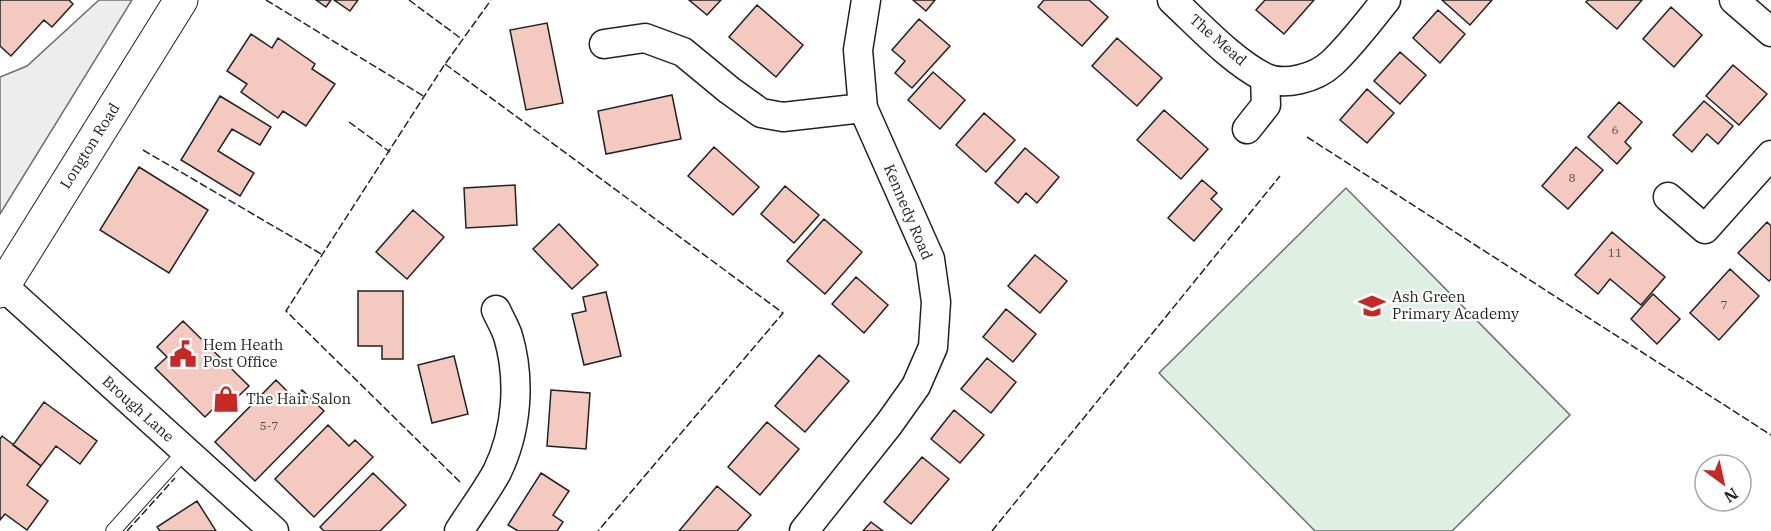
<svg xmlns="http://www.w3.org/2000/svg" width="1771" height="531" font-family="'IBM Plex Serif',serif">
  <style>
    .green { fill: #e0efe3; stroke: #6f6f6f; stroke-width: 1.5 }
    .parking { fill: #ededed; stroke: #6f6f6f; stroke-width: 1.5 }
    .building { fill: #f3c9c0; stroke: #222; stroke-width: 1.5 }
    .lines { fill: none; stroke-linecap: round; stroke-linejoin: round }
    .lane-casing { stroke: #222; stroke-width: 16 }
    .street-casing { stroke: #222; stroke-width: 31 }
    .primary-casing { stroke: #222; stroke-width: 35 }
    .lane { stroke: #fff; stroke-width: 14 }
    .street { stroke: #fff; stroke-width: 28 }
    .primary { stroke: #fff; stroke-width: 33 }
    .fence { stroke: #222; stroke-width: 1.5; stroke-dasharray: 8 3; stroke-linecap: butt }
    .labels { text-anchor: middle; stroke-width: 4.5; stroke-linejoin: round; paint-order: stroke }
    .number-label { font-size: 12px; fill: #564c4a }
    .street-label { font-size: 15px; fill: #222; stroke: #fff }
    .poi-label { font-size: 15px; fill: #222; stroke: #fff; text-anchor: start }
  </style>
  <rect width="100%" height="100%" fill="#fff"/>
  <!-- green -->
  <path class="green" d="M1346 188 1570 415 1452 531H1315L1159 373Z"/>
  <!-- parking -->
  <path class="parking" d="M99 0H132L0 214V77L27 66Z"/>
  <!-- building -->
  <path class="building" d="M0 0H69L73 4 52 27 44 20 11 56 0 46Z
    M316 0H331L326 7Z
    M334 0H358L350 11Z
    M689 0H721L707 15Z
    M913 0H935L926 11Z
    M1044 0H1089L1108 17 1082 46 1038 7Z
    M1265 0H1314L1284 34 1256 10Z
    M1442 0H1492L1470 25Z
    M1588 0H1642L1617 29 1586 2Z
    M757 5 803 45 776 77 729 37Z
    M1671 7 1702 35 1674 67 1643 39Z
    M1438 10 1465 34 1440 63 1413 38Z
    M919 19 950 46 912 88 895 73 905 61 892 50Z
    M547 23 563 103 526 110 510 30Z
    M251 34 272 48 278 38 315 64 312 69 335 84 306 126 283 111 278 118 241 92 247 84 227 71Z
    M1117 38 1162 78 1137 106 1092 66Z
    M1400 52 1426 75 1400 104 1374 81Z
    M1733 65 1767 94 1739 125 1706 96Z
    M933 72 965 100 940 129 908 100Z
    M1367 89 1394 113 1367 143 1340 120Z
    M672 95 681 139 606 154 598 111Z
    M220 96 271 127 260 145 232 129 218 151 254 173 240 196 181 160Z
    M1704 101 1733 126 1718 144 1707 134 1692 152 1673 135Z
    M1619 102 1642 122 1625 142 1631 148 1617 164 1588 137Z
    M1164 110 1208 149 1181 179 1137 140Z
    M984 113 1015 140 986 172 956 145Z
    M714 147 759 187 733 215 688 176Z
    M1576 147 1603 170 1568 209 1542 186Z
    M1025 148 1059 177 1037 203 1026 193 1018 203 995 183Z
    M139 167 208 210 169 273 100 230Z
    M1202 180 1217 193 1211 199 1222 209 1194 241 1168 218Z
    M515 185 517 225 466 228 464 188Z
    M785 186 819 215 794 243 761 214Z
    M413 210 444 237 407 279 376 252Z
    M824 219 862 252 825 294 787 261Z
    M1767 222 1771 226V279L1769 281 1738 253Z
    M559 224 598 265 572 289 533 249Z
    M1612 232 1665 277 1641 305 1610 279 1598 294 1575 275Z
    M1035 255 1067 281 1040 313 1008 286Z
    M1730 269 1759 296 1719 340 1690 313Z
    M856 277 888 305 864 333 832 304Z
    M358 291H403V359H382V346H358Z
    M606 292 621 356 584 365 572 314 586 311 583 297Z
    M1653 294 1680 319 1657 344 1631 319Z
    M1006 309 1036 334 1013 362 983 337Z
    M183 321 249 386 221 413 215 407 205 417 155 368 167 357 157 347Z
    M819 355 849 381 805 432 775 406Z
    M454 356 468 414 432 423 418 365Z
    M987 358 1016 382 991 413 961 389Z
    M276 380 294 398 302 390 324 411 255 481 215 442Z
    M551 390 590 393 586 449 547 446Z
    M44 402 97 441 80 464 56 446 41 466 13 445Z
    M954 410 984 435 960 463 931 439Z
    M767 422 799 449 760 495 728 467Z
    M328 425 349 446 355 440 373 457 314 517 275 479Z
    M2 436 41 466 27 485 48 501 27 530 5 514 0 520V439Z
    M922 457 949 479 911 524 884 502Z
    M373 473 406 505 380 531H324L320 527Z
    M541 473 569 491 553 515 563 522 557 531H518L508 525Z
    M717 486 751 515 737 531H679Z
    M197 501 216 531H160L157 527Z
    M871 522 883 531H863Z"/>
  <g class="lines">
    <defs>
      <path id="lane" d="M113 531 185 451"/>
      <path id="street" d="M1172 0C1198 24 1232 61 1264 77 1284 87 1316 78 1332 63 1352 44 1369 21 1386 0
        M1734 0 1771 32
        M604 44 645 38 683 52 729 90 761 113 783 117 863 108
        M1247 129 1266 105 1265 78
        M1668 197 1705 229 1771 155
        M3 286 274 531
        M459 531C471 512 486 492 497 472 517 431 521 380 508 336 505 327 500 319 496 310
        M804 531 889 424 916 386 933 347 936 302 930 259 863 108 858 50 866 0"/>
      <path id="primary" d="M0 291 181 0"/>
    </defs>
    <!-- lane casing -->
    <use href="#lane" class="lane-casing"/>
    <!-- street casing -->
    <use href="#street" class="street-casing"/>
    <!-- primary casing -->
    <use href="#primary" class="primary-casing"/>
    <!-- lane -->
    <use href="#lane" class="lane"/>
    <!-- street -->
    <use href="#street" class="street"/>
    <!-- primary -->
    <use href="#primary" class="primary"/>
    <!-- fence -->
    <path class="fence" d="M266 0 425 97
      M409 0 463 40
      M445 64 783 313 598 531
      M349 122 390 152
      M1307 137 1771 435
      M143 150 323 255
      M460 482 286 311 445 64 491 0
      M127 531 175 478
      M992 531 1280 176"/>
  </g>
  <!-- icons -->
  <defs>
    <symbol id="school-bare" viewBox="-9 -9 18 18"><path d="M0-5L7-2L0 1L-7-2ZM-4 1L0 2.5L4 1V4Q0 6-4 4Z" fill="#c62828" stroke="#fff" stroke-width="2.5" paint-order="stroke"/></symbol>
    <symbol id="civic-bare" viewBox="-9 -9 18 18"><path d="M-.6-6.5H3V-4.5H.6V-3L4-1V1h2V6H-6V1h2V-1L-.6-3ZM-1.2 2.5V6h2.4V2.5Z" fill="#c62828" stroke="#fff" stroke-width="2.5" paint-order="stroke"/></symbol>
    <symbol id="shop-bare" viewBox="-9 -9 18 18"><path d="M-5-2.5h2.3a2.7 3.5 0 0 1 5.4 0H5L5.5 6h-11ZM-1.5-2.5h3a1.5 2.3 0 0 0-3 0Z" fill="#c62828" stroke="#fff" stroke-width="2.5" paint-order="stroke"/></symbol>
  </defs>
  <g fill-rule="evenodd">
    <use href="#school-bare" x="1353" y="287" width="38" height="38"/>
    <use href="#civic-bare" x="164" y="335" width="38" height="38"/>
    <use href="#shop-bare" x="207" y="380" width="38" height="38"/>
  </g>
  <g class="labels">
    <!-- number labels -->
    <g class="number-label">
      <text x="1615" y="134">6</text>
      <text x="1572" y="182">8</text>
      <text x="1615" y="257">11</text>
      <text x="1724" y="309">7</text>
      <text x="269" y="430">5-7</text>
    </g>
    <!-- street labels -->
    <g class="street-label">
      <text transform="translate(1218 40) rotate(41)" y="5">The Mead</text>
      <text transform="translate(90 146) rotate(-58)" y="5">Longton Road</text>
      <text transform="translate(908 212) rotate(67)" y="5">Kennedy Road</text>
      <text transform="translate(138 409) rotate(42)" y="5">Brough Lane</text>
    </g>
    <!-- poi labels -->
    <g class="poi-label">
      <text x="1392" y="302">Ash Green<tspan x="1392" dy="17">Primary Academy</tspan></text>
      <text x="203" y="350">Hem Heath<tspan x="203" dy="17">Post Office</tspan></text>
      <text x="246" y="404">The Hair Salon</text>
    </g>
  </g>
  <!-- north arrow -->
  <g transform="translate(1723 483) rotate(147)"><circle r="28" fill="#ffffff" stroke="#a7a7a7" stroke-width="1.5"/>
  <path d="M0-4.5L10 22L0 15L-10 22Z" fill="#c62828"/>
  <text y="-9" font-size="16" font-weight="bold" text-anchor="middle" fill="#222222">N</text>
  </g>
</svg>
